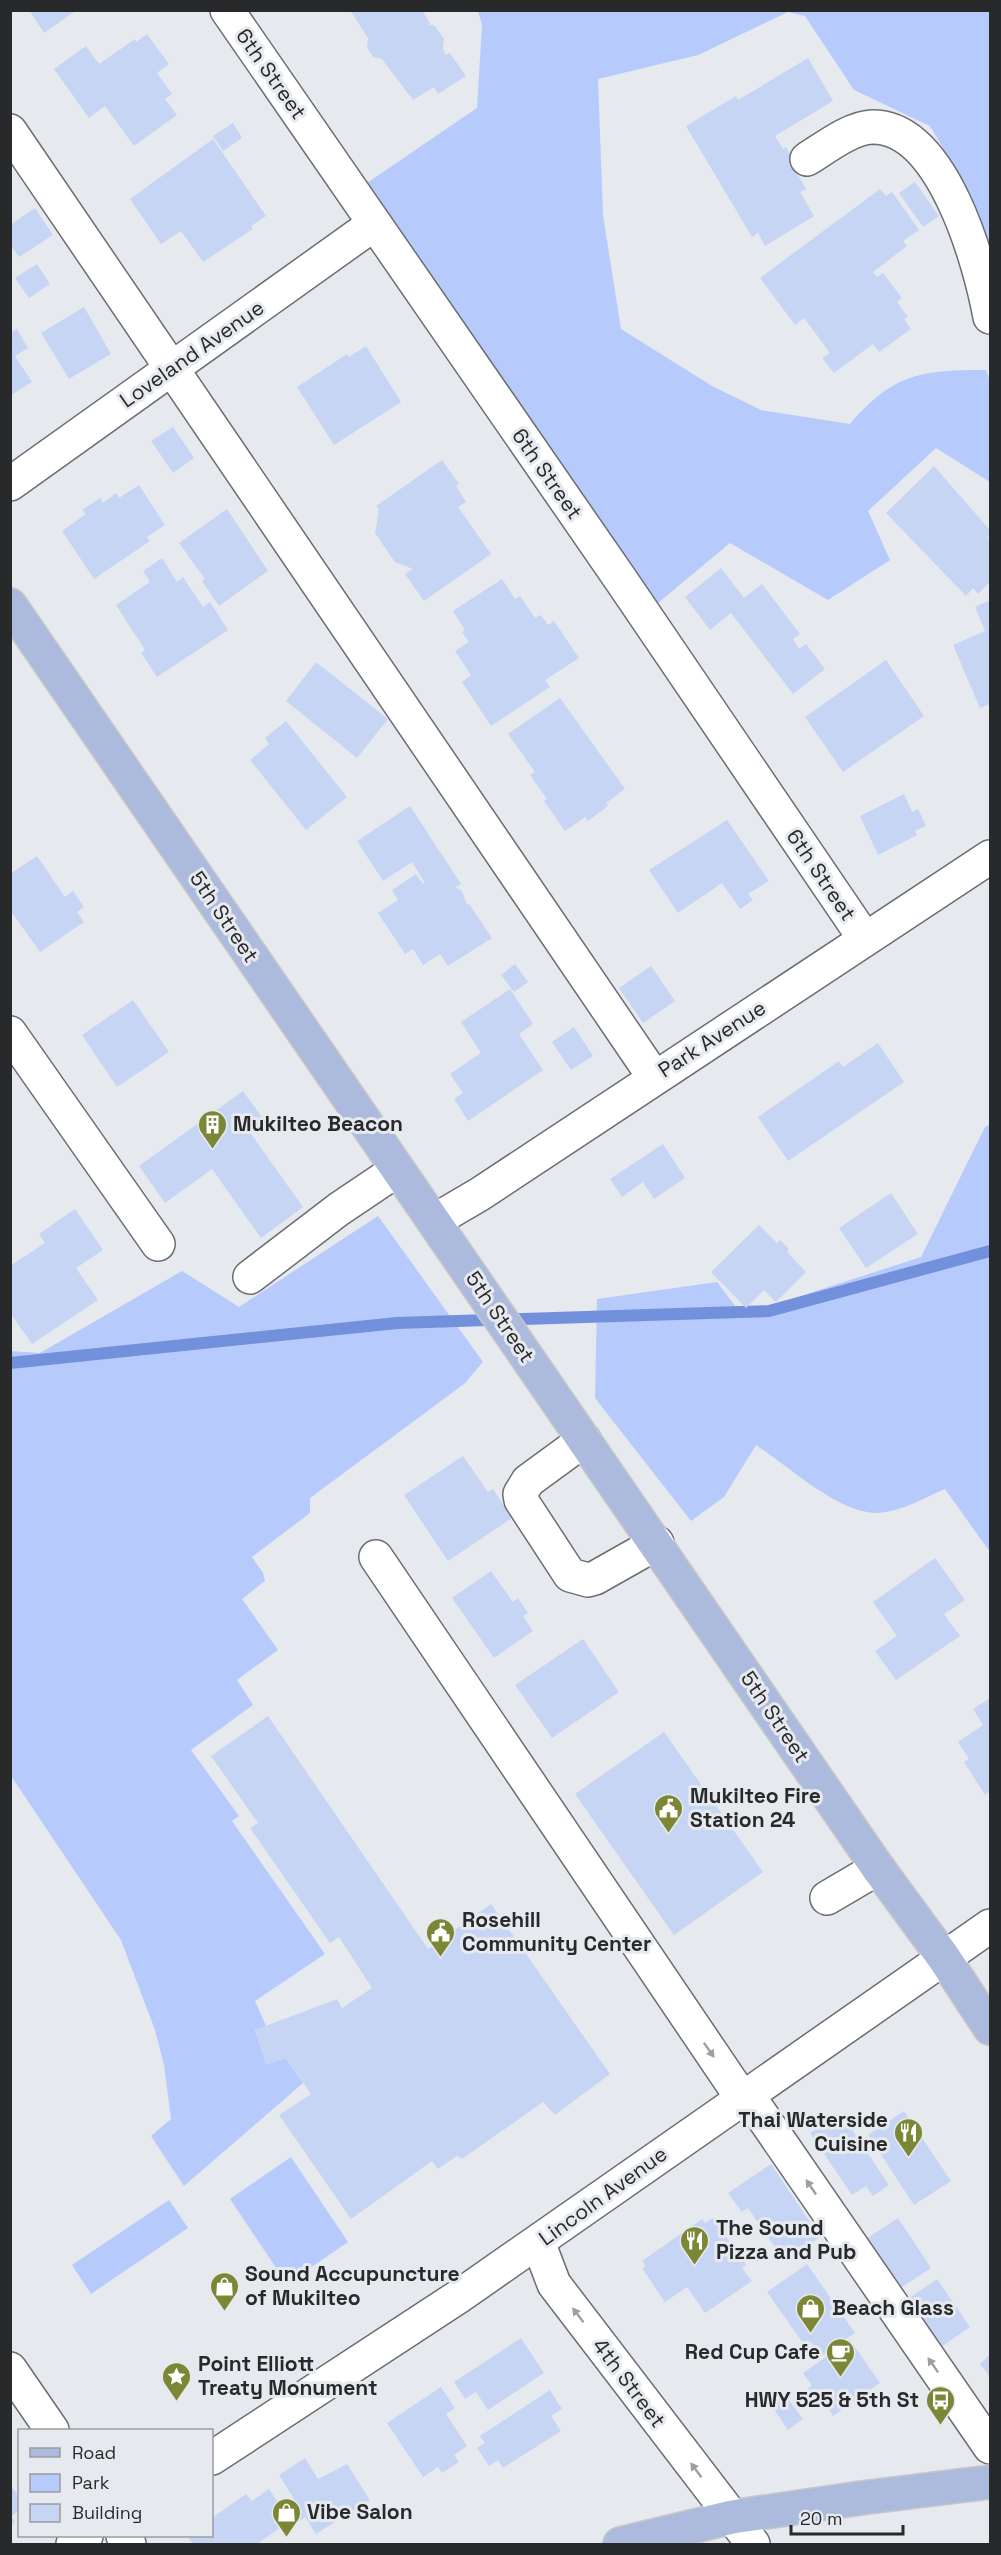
<svg xmlns="http://www.w3.org/2000/svg" width="1001" height="2555" font-family="'Space Grotesk',sans-serif">
  <style>
    .green { fill: #b6cbfb }
    .lines { fill: none; stroke-linecap: round; stroke-linejoin: round }
    .stream { stroke: #7290dc; stroke-width: 12 }
    .building { fill: #c7d5f5 }
    .minor-casing { stroke: #6b6d72; stroke-width: 36 }
    .major-casing { stroke: #c7c7c8; stroke-width: 36 }
    .minor { stroke: #fff; stroke-width: 33 }
    .major { stroke: #acbadd; stroke-width: 33 }
    .oneway { fill: #9e9fa0 }
    .labels { text-anchor: middle; stroke-width: 6; stroke-linejoin: round; paint-order: stroke }
    .street-label { font-size: 21px; fill: #28292b; stroke: #e6e9ee }
    .poi-label { font-size: 21px; font-weight: bold; fill: #28292b; stroke: #e6e9ee; text-anchor: start }
  </style>
  <rect width="100%" height="100%" fill="#e6e9ee"/>
  <!-- green -->
  <path class="green" d="M478 11H990V249L970 194 930 126 854 90 805 16 788 12 698 55 598 79 603 215 621 329 712 386 761 410 850 424C894 373 922 370 986 370L990 381V482L936 448 868 511 890 560 828 600 730 543 658 603 367 183 477 108 482 25Z
    M990 1124V1552L945 1489C924 1498 899 1513 875 1513 837 1512 788 1466 756 1445L724 1497 691 1521 595 1398 597 1299 717 1282 742 1315 921 1257 985 1127Z
    M378 1216 483 1362 464 1384 310 1498V1513L252 1557 263 1573 265 1581 242 1599 278 1650 237 1680 253 1705 191 1750 239 1816 232 1821 325 1954 255 2001 266 2026 255 2030 266 2064 286 2058 303 2083 184 2186 151 2136 171 2119 164 2065 155 2030 121 1940 11 1776 10 1351 40 1353 182 1271 239 1307Z
    M291 2157 348 2242 287 2284 230 2199Z
    M169 2200 188 2228 91 2294 72 2265Z"/>
  <g class="lines">
    <!-- stream -->
    <path class="stream" d="M10 1363 397 1323 769 1311 990 1251"/>
  </g>
  <!-- building -->
  <path class="building" d="M29 10H77L44 33Z
    M350 10H422L430 23 428 24 435 26 444 39 443 49 446 55 450 53 466 76 438 94 434 87 413 100 382 59 373 57 367 47 368 38Z
    M147 34 169 64 157 73 172 94 165 99 177 115 134 146 105 106 89 118 54 69 86 46 99 64 135 39 136 42Z
    M808 58 833 101 775 136 783 149 786 147 800 170 796 172 806 189 800 192 814 216 765 246 758 233 752 237 686 126 736 96 738 100Z
    M233 123 242 138 223 151 213 136Z
    M213 139 266 216 251 226 253 229 203 262 181 231 161 244 130 199Z
    M915 182 939 216 923 227 899 193Z
    M880 189 886 196 892 192 919 230 903 241 907 246 873 272 877 277 883 273 902 298 897 302 908 317 904 319 911 329 879 352 873 344 834 373 822 358 830 353 804 318 795 325 760 278Z
    M35 208 53 235 19 257 10 245V225Z
    M37 264 50 284 29 298 15 278Z
    M84 307 111 354 69 379 41 333Z
    M17 329 28 348 15 356 32 382 10 396V333Z
    M366 346 401 402 334 445 297 387 347 354 349 357Z
    M173 427 194 458 173 473 151 441Z
    M442 460 459 484 456 486 466 502 458 507 491 554 424 601 405 574 413 569 395 562 375 533 379 509 376 506Z
    M934 466 990 530 988 538 990 540V582L978 594 973 588 966 596 886 513Z
    M139 485 165 525 147 537 150 541 94 579 62 531 86 514 82 510 100 498 103 503 116 493 119 498Z
    M227 509 268 571 219 606 202 581 205 579 179 543Z
    M162 558 177 582 183 577 203 607 210 602 228 630 157 677 141 653 145 650 116 605 150 582 143 571Z
    M721 568 744 598 762 584 800 634 793 639 799 649 806 644 825 669 793 694 731 613 710 630 685 597Z
    M502 579 515 599 520 596 535 618 541 615 548 625 554 621 579 658 545 680 550 687 491 726 462 682 471 675 455 651 469 642 462 632 465 630 453 611Z
    M990 600V704L980 708 953 645 985 631 975 607Z
    M886 660 924 716 843 772 805 717Z
    M316 662 388 719 357 758 286 701Z
    M560 698 625 789 606 803 608 806 588 821 585 817 565 831 544 801 547 799 530 775 535 772 508 734Z
    M286 721 347 797 306 830 250 760 269 744 265 738Z
    M904 794 912 812 918 809 926 826 915 831 917 835 878 855 860 816Z
    M410 806 461 884 455 887 462 891 467 905 469 904 492 938 448 966 440 954 423 965 413 949 405 954 378 913 398 900 392 890 416 874 423 884 425 883 412 862 383 881 357 841Z
    M727 820 769 881 748 894 753 900 740 909 722 883 678 913 649 870Z
    M37 856 65 897 73 891 84 907 77 912 84 922 40 952 10 910V874Z
    M515 964 528 982 514 992 501 975Z
    M651 966 675 1001 643 1023 619 988Z
    M510 989 533 1024 519 1034 543 1070 468 1121 454 1099 463 1093 450 1074 481 1053 461 1022Z
    M133 1000 169 1052 117 1087 82 1035Z
    M574 1027 593 1056 571 1070 552 1042Z
    M878 1043 904 1082 788 1161 758 1117 839 1061 843 1067Z
    M243 1091 266 1123 251 1134 303 1207 261 1238 212 1169 165 1203 139 1166Z
    M663 1144 685 1178 654 1199 643 1182 622 1197 610 1179Z
    M891 1193 918 1234 866 1268 839 1228Z
    M75 1209 103 1250 76 1268 98 1300 32 1344 10 1313V1266L45 1243 39 1234Z
    M759 1225 777 1243 780 1240 789 1249 787 1252 806 1272 776 1302 764 1290 746 1308 711 1272Z
    M463 1456 488 1492 493 1489 512 1518 448 1561 404 1495Z
    M935 1558 965 1600 944 1614 960 1636 896 1680 875 1651 897 1636 873 1602Z
    M491 1571 513 1602 518 1598 528 1613 523 1616 533 1631 494 1658 452 1598Z
    M583 1639 619 1692 552 1738 515 1685Z
    M990 1698V1791L985 1795 964 1762 969 1759 958 1742 983 1725 973 1709Z
    M268 1716 428 1949 491 1904 610 2074 555 2115 543 2102 462 2159 457 2156 438 2169 432 2161 351 2219 279 2115 311 2094 286 2058 266 2065 255 2030 337 1999 342 2008 372 1988 339 1937 330 1943 250 1828 258 1823 211 1756Z
    M664 1732 763 1872 674 1935 575 1794Z
    M904 2111 951 2181 914 2205 868 2135Z
    M841 2113 889 2185 873 2196 866 2186 852 2195 810 2133Z
    M771 2164 820 2237 784 2261 748 2208 742 2212 728 2193Z
    M713 2218 746 2265 742 2268 752 2281 705 2313 687 2287 665 2302 642 2268 646 2266 642 2261 702 2219 705 2223Z
    M898 2218 931 2268 896 2291 863 2241Z
    M807 2264 855 2333 821 2356 811 2342 805 2346 767 2292Z
    M937 2279 970 2327 938 2349 905 2301Z
    M521 2338 544 2373 488 2410 476 2392 465 2399 454 2382Z
    M850 2340 880 2383 833 2416 825 2404 821 2406 808 2388 812 2386 803 2373Z
    M990 2354V2377L980 2364Z
    M441 2387 455 2408 446 2414 467 2446 454 2455 459 2462 442 2473 438 2467 423 2477 387 2423Z
    M550 2390 562 2409 551 2416 561 2431 503 2468 498 2460 489 2466 477 2448 485 2443 480 2436Z
    M783 2392 803 2419 788 2430 769 2402Z
    M305 2458 318 2479 347 2464 370 2500 316 2534 305 2517 298 2522 287 2504 294 2499 279 2475Z
    M10 2485 20 2497V2510L11 2516 15 2522 10 2525Z
    M269 2489 290 2521 257 2544H193L187 2536H212V2518L246 2494 252 2501Z"/>
  <g class="lines">
    <defs>
      <path id="minor" d="M227 10 621 580 865 939
        M10 131 654 1077
        M807 159C825 148 850 128 872 127 943 126 980 263 990 317
        M10 484 374 224
        M10 1033 158 1244
        M434 1221 480 1194 990 857
        M250 1277 339 1209 397 1170
        M584 1440 528 1481 520 1494 521 1500 570 1575 588 1580 595 1578 657 1543
        M376 1557 742 2098
        M827 1898 878 1868
        M747 2094 990 2447
        M538 2242 554 2284 753 2544
        M10 2369 52 2430
        M212 2458 458 2297 990 1926
        M123 2536 129 2544
        M73 2544 86 2536"/>
      <path id="major" d="M10 605 878 1868 944 1958 990 2028
        M620 2544 732 2517 861 2498 990 2482"/>
    </defs>
    <!-- minor casing -->
    <use href="#minor" class="minor-casing"/>
    <!-- major casing -->
    <use href="#major" class="major-casing"/>
    <!-- minor -->
    <use href="#minor" class="minor"/>
    <!-- major -->
    <use href="#major" class="major"/>
  </g>
  <!-- one-way arrows -->
  <defs><path id="oneway-solid" d="M-6-.8H1V-3.2L6.5 0L1 3.2V.8H-6Z" transform="scale(1.5)"/></defs>
  <g class="oneway">
    <use href="#oneway-solid" transform="translate(709 2050) rotate(55)"/>
    <use href="#oneway-solid" transform="translate(811 2187) rotate(-124)"/>
    <use href="#oneway-solid" transform="translate(578 2315) rotate(-127)"/>
    <use href="#oneway-solid" transform="translate(933 2365) rotate(-125)"/>
    <use href="#oneway-solid" transform="translate(696 2470) rotate(-127)"/>
  </g>
  <!-- icons -->
  <defs>
    <symbol id="building-pin" viewBox="-11 -11 22 30"><path d="M0 17L-7.5 6A9.5 9.5 0 1 1 7.5 6Z" fill="#7b8734" stroke="#e6e9ee"/><path d="M-4-6H4V6H1V3H-1V6H-4ZM-2.5-4.3h1.7v1.8h-1.7ZM.8-4.3h1.7v1.8H.8ZM-2.5-1h1.7V.8h-1.7ZM.8-1h1.7V.8H.8Z" fill="#fff"/></symbol>
    <symbol id="civic-pin" viewBox="-11 -11 22 30"><path d="M0 17L-7.5 6A9.5 9.5 0 1 1 7.5 6Z" fill="#7b8734" stroke="#e6e9ee"/><path d="M-.6-6.5H3V-4.5H.6V-3L4-1V1h2V6H-6V1h2V-1L-.6-3ZM-1.2 2.5V6h2.4V2.5Z" fill="#fff"/></symbol>
    <symbol id="restaurant-pin" viewBox="-11 -11 22 30"><path d="M0 17L-7.5 6A9.5 9.5 0 1 1 7.5 6Z" fill="#7b8734" stroke="#e6e9ee"/><path d="M-5-6h1v4h1v-4h1v4h1v-4h1v5L-1.5 .5V6h-2V.5L-5-1ZM5-6V6H3V1.5H1.5Q1.5-4 5-6Z" fill="#fff"/></symbol>
    <symbol id="shop-pin" viewBox="-11 -11 22 30"><path d="M0 17L-7.5 6A9.5 9.5 0 1 1 7.5 6Z" fill="#7b8734" stroke="#e6e9ee"/><path d="M-5-2.5h2.3a2.7 3.5 0 0 1 5.4 0H5L5.5 6h-11ZM-1.5-2.5h3a1.5 2.3 0 0 0-3 0Z" fill="#fff"/></symbol>
    <symbol id="cafe-pin" viewBox="-11 -11 22 30"><path d="M0 17L-7.5 6A9.5 9.5 0 1 1 7.5 6Z" fill="#7b8734" stroke="#e6e9ee"/><path d="M-5.5-4.5H6V0H3Q3 3.5 0 3.5H-2.5Q-5.5 3.5-5.5 0ZM3-3.2v2h1.7v-2ZM-6 4.5H4V6H-6Z" fill="#fff"/></symbol>
    <symbol id="sight-pin" viewBox="-11 -11 22 30"><path d="M0 17L-7.5 6A9.5 9.5 0 1 1 7.5 6Z" fill="#7b8734" stroke="#e6e9ee"/><path d="M0-6L1.8-2.2L6-1.7L2.9 1.2L3.7 5.4L0 3.3L-3.7 5.4L-2.9 1.2L-6-1.7L-1.8-2.2Z" fill="#fff"/></symbol>
    <symbol id="bus-pin" viewBox="-11 -11 22 30"><path d="M0 17L-7.5 6A9.5 9.5 0 1 1 7.5 6Z" fill="#7b8734" stroke="#e6e9ee"/><path d="M-5-6H5V4H4V6H2V4H-2V6H-4V4H-5ZM-3.5-4V0h7V-4ZM-3.5 1.2v1.5H-2V1.2ZM2 1.2v1.5H3.5V1.2Z" fill="#fff"/></symbol>
  </defs>
  <g fill-rule="evenodd">
    <use href="#building-pin" x="196" y="1108" width="33" height="45"/>
    <use href="#civic-pin" x="652" y="1792" width="33" height="45"/>
    <use href="#civic-pin" x="424" y="1916" width="33" height="45"/>
    <use href="#restaurant-pin" x="892" y="2116" width="33" height="45"/>
    <use href="#restaurant-pin" x="678" y="2224" width="33" height="45"/>
    <use href="#shop-pin" x="208" y="2270" width="33" height="45"/>
    <use href="#shop-pin" x="794" y="2292" width="33" height="45"/>
    <use href="#cafe-pin" x="824" y="2336" width="33" height="45"/>
    <use href="#sight-pin" x="160" y="2360" width="33" height="45"/>
    <use href="#bus-pin" x="924" y="2384" width="33" height="45"/>
    <use href="#shop-pin" x="270" y="2496" width="33" height="45"/>
  </g>
  <g class="labels">
    <!-- street labels -->
    <g class="street-label">
      <text transform="translate(271 74) rotate(55)" y="7">6th Street</text>
      <text transform="translate(192 354) rotate(-35)" y="7">Loveland Avenue</text>
      <text transform="translate(547 474) rotate(55)" y="7">6th Street</text>
      <text transform="translate(821 875) rotate(56)" y="7">6th Street</text>
      <text transform="translate(224 917) rotate(56)" y="7">5th Street</text>
      <text transform="translate(712 1039) rotate(-33)" y="7">Park Avenue</text>
      <text transform="translate(500 1317) rotate(56)" y="7">5th Street</text>
      <text transform="translate(775 1717) rotate(56)" y="7">5th Street</text>
      <text transform="translate(603 2196) rotate(-36)" y="7">Lincoln Avenue</text>
      <text transform="translate(629 2383) rotate(53)" y="7">4th Street</text>
    </g>
    <!-- poi labels -->
    <g class="poi-label">
      <text x="233" y="1131">Mukilteo Beacon</text>
      <text x="690" y="1803">Mukilteo Fire<tspan x="690" dy="24">Station 24</tspan></text>
      <text x="462" y="1927">Rosehill<tspan x="462" dy="24">Community Center</tspan></text>
      <text x="888" y="2127" text-anchor="end">Thai Waterside<tspan x="888" dy="24">Cuisine</tspan></text>
      <text x="716" y="2235">The Sound<tspan x="716" dy="24">Pizza and Pub</tspan></text>
      <text x="245" y="2281">Sound Accupuncture<tspan x="245" dy="24">of Mukilteo</tspan></text>
      <text x="832" y="2315">Beach Glass</text>
      <text x="820" y="2359" text-anchor="end">Red Cup Cafe</text>
      <text x="198" y="2371">Point Elliott<tspan x="198" dy="24">Treaty Monument</tspan></text>
      <text x="919" y="2407" text-anchor="end">HWY 525 &amp; 5th St</text>
      <text x="307" y="2519">Vibe Salon</text>
    </g>
  </g>
  <!-- border -->
  <rect width="1001" height="2555" fill="none" stroke="#28292b" stroke-width="24"/>
  <!-- legend -->
  <rect x="18" y="2429" width="195" height="108" fill="#e6e9ee" stroke="#9a9ca0" stroke-width="1.5"/>
  <rect x="30" y="2448" width="30" height="9" fill="#acbadd" stroke="#9a9ca0" stroke-width="1.5"/>
  <text x="72" y="2459" font-size="18" fill="#28292b">Road</text>
  <rect x="30" y="2474" width="30" height="18" fill="#b6cbfb" stroke="#9a9ca0" stroke-width="1.5"/>
  <text x="72" y="2489" font-size="18" fill="#28292b">Park</text>
  <rect x="30" y="2504" width="30" height="18" fill="#c7d5f5" stroke="#9a9ca0" stroke-width="1.5"/>
  <text x="72" y="2519" font-size="18" fill="#28292b">Building</text>
  <!-- scale -->
  <path d="M791 2525v9h112v-9" fill="none" stroke="#28292b" stroke-width="3"/>
  <text x="800" y="2525" font-size="18" fill="#28292b" stroke="#e6e9ee" stroke-width="4.5" paint-order="stroke">20 m</text>
</svg>
